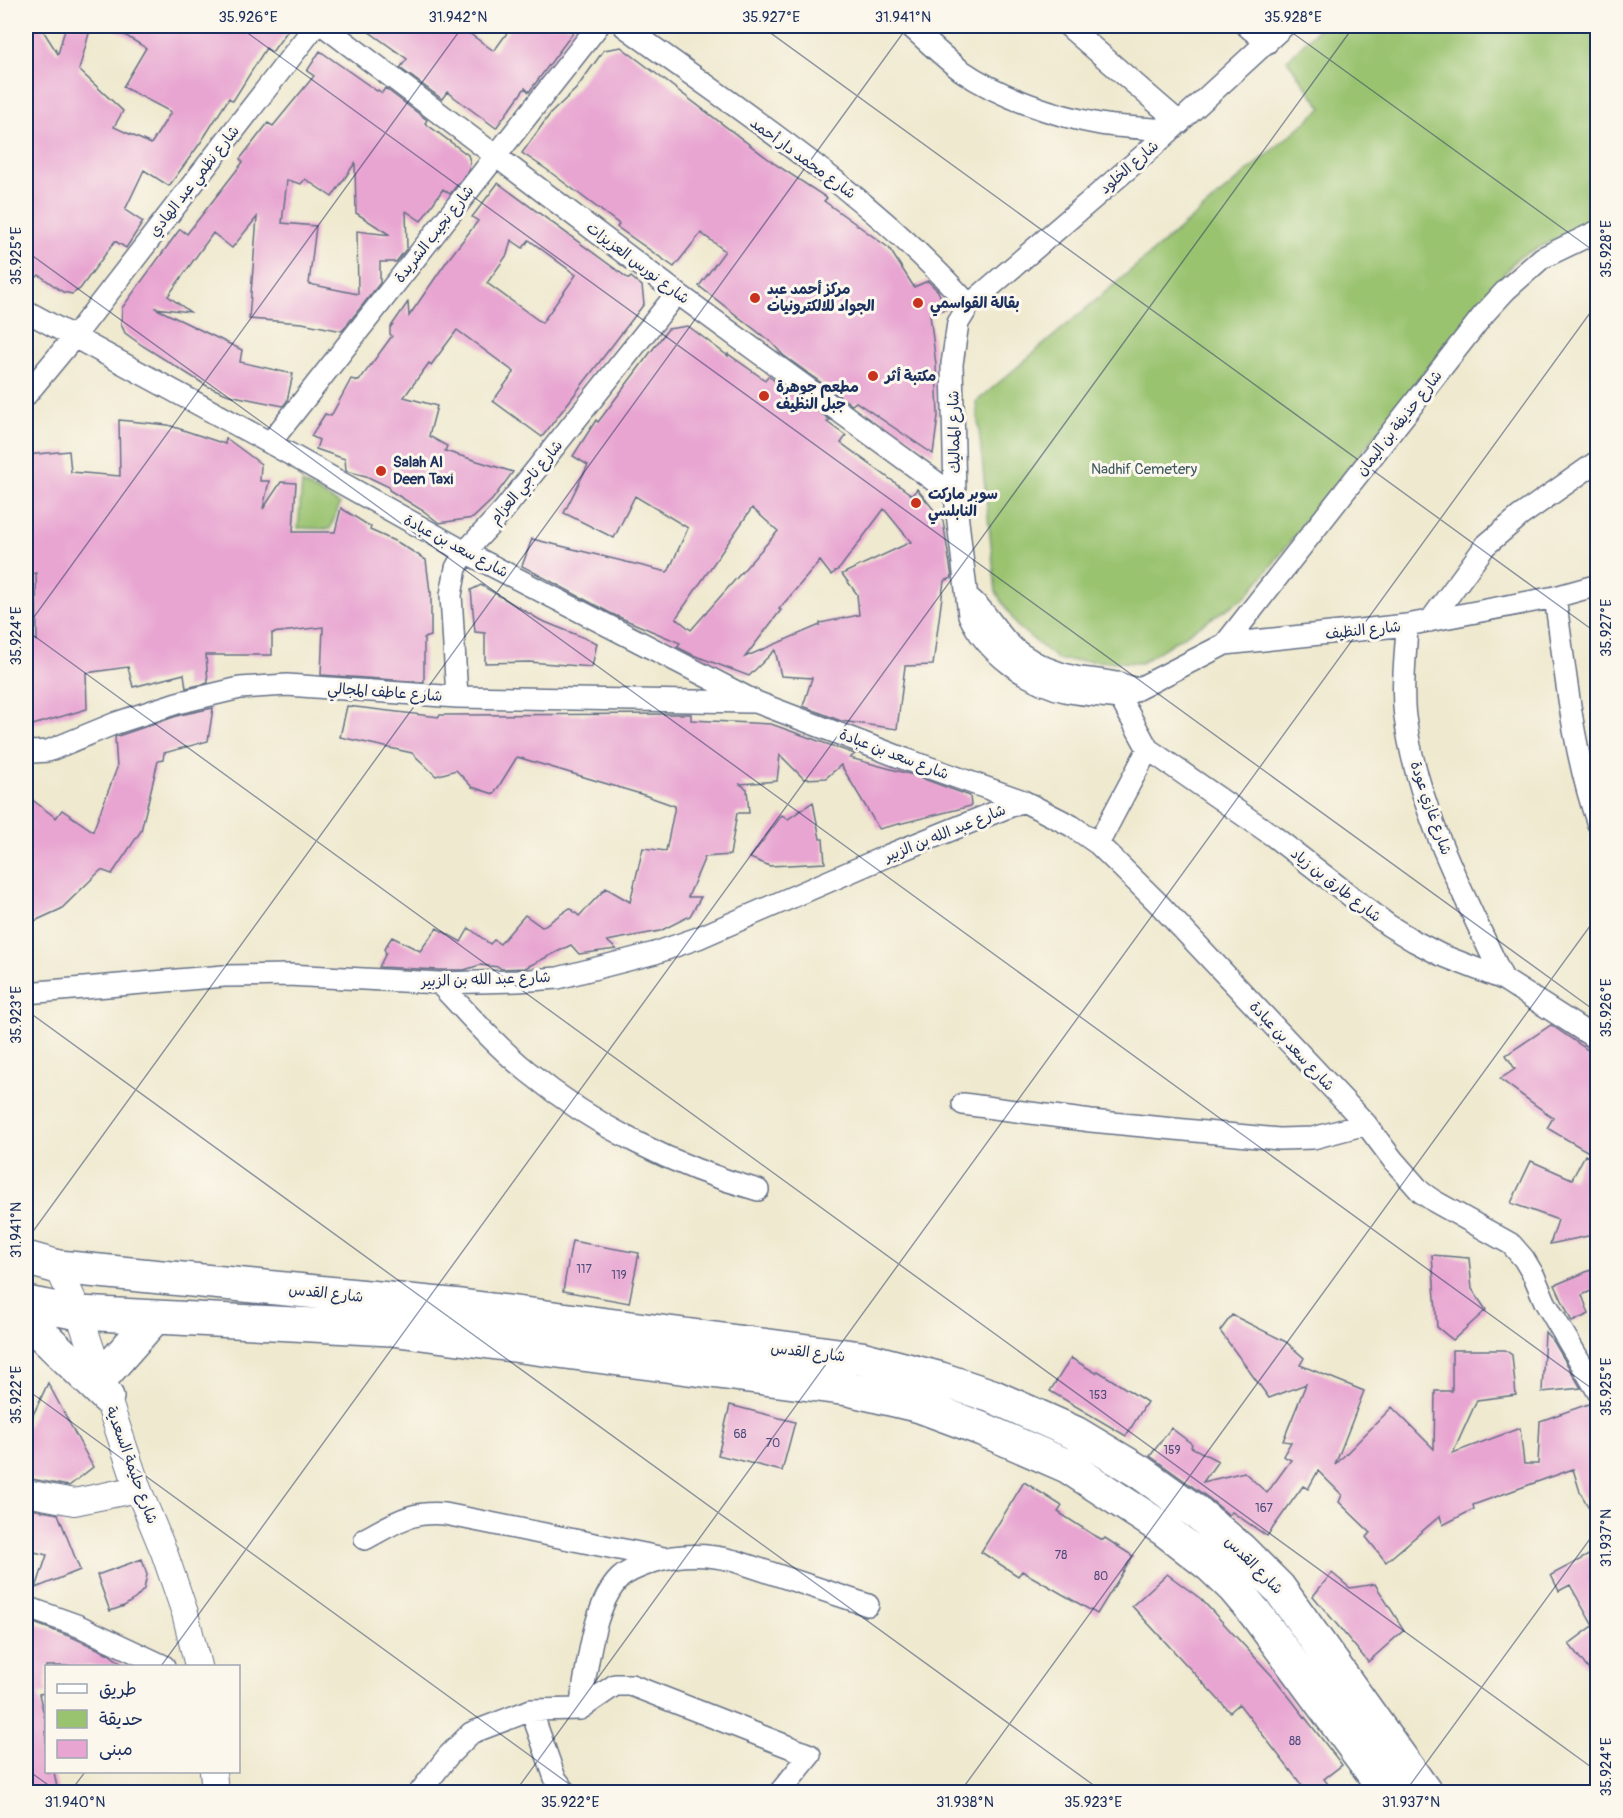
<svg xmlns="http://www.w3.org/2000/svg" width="1623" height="1818" font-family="Pangolin,'Playpen Sans Arabic',sans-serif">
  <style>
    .green { fill: #9ac36f; stroke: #5a7966; stroke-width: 1.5 }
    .building { fill: #e8a5d1; fill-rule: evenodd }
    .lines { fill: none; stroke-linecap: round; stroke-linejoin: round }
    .minor-casing { stroke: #657086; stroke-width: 24 }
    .tertiary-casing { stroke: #657086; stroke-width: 28 }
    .trunk-casing { stroke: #657086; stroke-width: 36 }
    .minor { stroke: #fff; stroke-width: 21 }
    .tertiary { stroke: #fff; stroke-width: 26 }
    .trunk { stroke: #fff; stroke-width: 33 }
    .ticks { fill: none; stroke: #1b2f5e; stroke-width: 1.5; stroke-opacity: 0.45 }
    .poi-dot { fill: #c8321e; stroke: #fbf7ec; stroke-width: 2 }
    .labels { text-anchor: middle; stroke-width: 6; stroke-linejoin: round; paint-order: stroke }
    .number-label { font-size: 12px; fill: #4e4c7b }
    .street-label { font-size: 15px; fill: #1b2f5e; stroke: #fbf7ec }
    .poi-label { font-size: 15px; font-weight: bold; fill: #1b2f5e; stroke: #fbf7ec; text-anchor: start }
    .park-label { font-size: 15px; fill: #415b63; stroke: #fbf7ec }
    .neatline { fill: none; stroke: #1b2f5e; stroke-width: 2 }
    .ticks-label { font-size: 15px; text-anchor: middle; fill: #1b2f5e }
  </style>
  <rect width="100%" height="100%" fill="#fbf7ec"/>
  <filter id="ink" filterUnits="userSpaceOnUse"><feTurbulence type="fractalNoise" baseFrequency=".0167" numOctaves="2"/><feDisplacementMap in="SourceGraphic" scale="12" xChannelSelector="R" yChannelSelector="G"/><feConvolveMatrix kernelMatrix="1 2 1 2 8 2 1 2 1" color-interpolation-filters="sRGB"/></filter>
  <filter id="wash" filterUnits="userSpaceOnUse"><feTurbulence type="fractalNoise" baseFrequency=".008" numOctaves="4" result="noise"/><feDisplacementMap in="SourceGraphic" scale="24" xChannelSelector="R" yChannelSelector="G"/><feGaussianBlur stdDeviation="1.35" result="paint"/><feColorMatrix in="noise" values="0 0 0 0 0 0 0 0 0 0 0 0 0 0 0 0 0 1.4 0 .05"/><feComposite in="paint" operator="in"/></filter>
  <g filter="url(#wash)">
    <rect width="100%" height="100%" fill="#efe9cf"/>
    <!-- green -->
    <path class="green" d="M1321 26H1597V219L1517 258 1247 596 1141 663 1058 660 1017 626 996 592 976 402 1322 108 1287 60Z
      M302 483 340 504 330 529 298 528Z"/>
    <g id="blocks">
      <!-- building -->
      <path class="building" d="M26 26H40L58 54 66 26H91L79 70 123 111 114 127 151 144 171 112 123 87 146 48 110 26H291L272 52 266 48 233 101 229 98 201 142 169 186 144 170 125 210 143 222 126 248 115 241 80 289 72 294 63 292 39 275 37 277 26 268Z
        M361 26H459L494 51 512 26H578L529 92 525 88 496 128 447 92 442 99 400 68 407 59Z
        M621 47 775 164 827 198 824 201 889 248 914 287 928 281 938 291 946 309 930 314 936 365 938 416 933 454 856 402 852 405 783 355 772 343 699 286 725 251 701 233 674 267 617 227 619 224 546 169 522 153 550 114 576 89 604 50Z
        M320 51 377 91 378 90 382 93 385 88 427 120 425 123 468 155 470 161 469 170 450 194 443 189 421 221 406 211 407 248 396 262H380V283L342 331 302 323 249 319 257 217 232 248 213 233 168 296 190 312 155 308 242 350 240 362 293 374 287 401 283 406 229 395 207 386 143 346 125 333 121 324 122 308 180 229 187 234 243 162 240 159 268 123 273 126 314 76 307 71ZM355 163 356 213 390 235 357 231 358 294 309 284 316 226 282 223 287 180 301 184 305 179 332 197Z
        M498 183 629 279 631 277 642 286 644 304 542 437 493 401 514 372 457 330 431 365 429 363 404 397 437 406 429 436 447 446 445 451 513 472 492 500 473 518 439 523 425 512 389 490V487L366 476 346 471 345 459 316 449 319 440 311 436 325 414 331 416 351 379 359 381 392 336 390 334V328L408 302 409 316 447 261 478 221 472 217ZM511 240 523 248 529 240 576 275 542 323 487 283 507 255Z
        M688 326 728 356V354L765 380 768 376 830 420 827 422 846 436 841 443 912 495 917 489 943 521 952 578 944 581 933 665 905 666 897 729 841 721 803 706 812 678 781 676 775 650 749 676 693 655 677 647 680 643 612 614 522 566 532 539 667 572 669 570 688 528 635 496 614 538 564 513 588 465 573 456 596 420 598 422 668 329ZM752 508 778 531 691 630 676 618ZM884 509 911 542 842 574 857 594 859 615 820 623V625L745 657 781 610 779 609 820 561 831 575 840 568Z
        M119 420 168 425 225 444 226 438 261 464 260 481H269L263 509 281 482 296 483 293 532H335L341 508 371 527 370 530 399 543 426 560 430 592H431V636L424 638V682L321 675 323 627 272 633V655H206L208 683 186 688 184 674 133 687 128 667 86 673 87 709 26 727V635L37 641 36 573 26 575V455L69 451 71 472 120 476Z
        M481 585 540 620 597 643 592 667 529 662 485 663V633L475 632 471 590Z
        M347 706 439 717 440 715 680 714H691V720L771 724 855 754 850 758 913 775 970 796 971 806 879 829 841 765 826 778 804 779 780 755 777 781 740 784 747 789 749 813H737L730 855 705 857 688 897H701L690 916 660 931 607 941 616 949 579 954 571 945 525 968 501 969 499 967 480 965 464 970H439L379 967 386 953 384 949 392 937 420 951 437 928 461 942 469 928 490 944 494 940 500 944 525 915 542 927 570 908 579 916 606 888 630 902 643 848 666 851 675 806 644 795 517 757 494 794 472 787 456 770 436 776 412 753 340 737Z
        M213 708 208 741 164 753 163 760 158 761 141 831 112 874 101 870 61 909 26 925V795L56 818 62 810 93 831 117 768 115 737 180 715Z
        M813 802 820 839H823L825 863 770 866 750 858 782 815 788 819Z
        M1551 1025 1598 1057V1145L1592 1154 1547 1128 1553 1118 1500 1079 1515 1069 1506 1055Z
        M1585 1155 1598 1162V1234L1550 1244 1558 1220 1511 1203 1531 1161 1572 1179Z
        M572 1241 639 1253 629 1303 563 1291Z
        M1432 1255 1469 1258 1472 1289 1486 1310 1453 1340 1437 1327Z
        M1598 1267V1288L1582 1295 1589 1314 1572 1322 1555 1285Z
        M1232 1315 1286 1342 1304 1358 1300 1365 1364 1391 1335 1465 1392 1407 1434 1449 1435 1391H1452V1350H1505L1512 1355 1516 1395 1477 1400 1453 1453 1520 1428 1524 1464H1538L1540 1421 1591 1403 1598 1405V1524L1580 1492 1573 1469 1473 1505 1474 1509 1443 1525 1440 1516 1386 1562 1366 1537 1371 1533 1339 1502 1342 1495 1318 1471 1308 1489 1303 1486 1267 1536 1232 1512 1229 1515 1210 1499 1150 1456 1171 1428 1192 1444 1191 1447 1218 1461 1203 1482 1244 1472 1267 1493 1291 1460 1283 1456 1291 1442 1283 1441 1306 1384 1269 1398 1220 1331Z
        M1545 1332 1554 1342 1581 1388 1542 1392Z
        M1071 1358 1096 1373 1098 1371 1147 1402 1126 1436 1050 1391Z
        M48 1383 93 1467 69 1486 26 1478V1430Z
        M730 1405 795 1422 782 1471 718 1455Z
        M1024 1482 1062 1506 1058 1512 1092 1534 1103 1540 1105 1538 1133 1556 1097 1614 1022 1571 1018 1576 981 1552Z
        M26 1508 58 1514 80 1570 36 1588 47 1555 26 1550Z
        M1598 1550V1682L1569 1644 1593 1626 1570 1585 1559 1591 1551 1575Z
        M142 1559 147 1575 144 1589 136 1598 124 1606 110 1611 97 1575Z
        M1332 1573 1350 1588 1375 1584 1404 1630 1368 1662 1313 1596Z
        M1167 1574 1201 1599 1276 1680 1342 1765 1324 1779 1334 1792H1307L1239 1704 1230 1712 1132 1606Z
        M26 1620 74 1638 109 1654 124 1666H46V1693L39 1694 46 1723V1772H54L58 1792H26Z"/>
    </g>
  </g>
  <g filter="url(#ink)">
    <use href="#blocks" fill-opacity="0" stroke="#657086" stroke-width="1.5"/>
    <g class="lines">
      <defs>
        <path id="minor" d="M324 26 677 293 955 496
          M624 26C743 113 870 194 969 305
          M910 26C927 41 944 58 962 71 1000 97 1055 116 1100 124 1123 128 1147 128 1170 130
          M1068 26 1180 123
          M1247 26 1267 43
          M26 311 270 443 465 552 756 702 905 759 1023 801 1072 826 1098 844 1158 903 1366 1124 1393 1160 1421 1192 1434 1201 1511 1244 1524 1259 1534 1276 1545 1302 1598 1392
          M26 395 74 337 315 26
          M270 443 598 26
          M968 597C990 613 998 639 1023 655 1038 666 1057 673 1075 677 1093 680 1112 680 1130 687
          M1555 597C1566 674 1572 750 1598 824
          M1430 621 1486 545 1520 516 1598 461
          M1407 625C1406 655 1401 687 1405 717 1417 809 1465 896 1503 979
          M1225 644 1484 314 1506 290 1542 258 1598 231
          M1119 683 1120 698 1148 749 1272 835 1388 925 1414 941 1441 955 1503 979 1598 1040
          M457 697 451 595 456 568 465 552 503 511 677 293
          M1120 698C1103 696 1086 695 1069 692 1029 684 986 652 969 615L955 496 952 364 958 323 969 305 1145 154 1284 26
          M1120 698 1225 644 1407 625 1555 597 1598 585
          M26 750 33 752 48 751 116 723 177 703 240 688 287 685 457 697 751 702
          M1098 844 1148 749
          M439 983C467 1013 495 1045 527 1071 594 1126 675 1167 758 1190
          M26 993 224 976 288 975 439 983 517 981 558 978 655 953 698 938 889 855 1023 801
          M963 1104 1091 1121 1279 1139 1313 1138 1366 1124
          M365 1539C395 1523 409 1511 445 1514L664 1558
          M26 1607 79 1626 164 1666
          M580 1709 615 1685H631L810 1755 780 1792
          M531 1710 555 1778 566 1792
          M420 1792 448 1756 471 1733 531 1710 580 1709C587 1672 592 1605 620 1578 629 1570 642 1566 653 1562 679 1553 709 1554 735 1561L868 1605"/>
        <path id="tertiary" d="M58 1267 79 1313 138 1489 164 1552 185 1613 198 1666
          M26 1493 74 1502 138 1489
          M213 1772 215 1792"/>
        <path id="trunk" d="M26 1258 58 1267 461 1306 861 1358 941 1379 992 1396 1075 1433 1140 1472 1199 1514 1240 1549 1279 1588 1425 1792
          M26 1303 79 1313 391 1329 848 1389 920 1406 982 1429 1067 1466 1165 1530 1211 1566 1234 1588 1256 1614 1387 1792
          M26 1319 107 1397
          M101 1378 155 1317"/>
      </defs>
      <!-- minor casing -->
      <use href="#minor" class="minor-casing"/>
      <!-- tertiary casing -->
      <use href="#tertiary" class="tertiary-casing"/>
      <!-- trunk casing -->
      <use href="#trunk" class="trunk-casing"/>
      <!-- minor -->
      <use href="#minor" class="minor"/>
      <!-- tertiary -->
      <use href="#tertiary" class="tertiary"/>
      <!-- trunk -->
      <use href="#trunk" class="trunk"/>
    </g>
  </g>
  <!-- ticks -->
  <path class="ticks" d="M238 26 1598 1013M761 26 1598 634M1283 26 1598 254M26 251 1598 1393M26 628 463 26M26 630 1598 1772M26 1010 1103 1792M26 1241 908 26M26 1389 580 1792M161 1666 1354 26M26 1769 58 1792M70 1792 85 1772M515 1792 1598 302M960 1792 1598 915M1405 1792 1598 1528"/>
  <!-- markers -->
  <g class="poi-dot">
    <circle cx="755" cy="298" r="6"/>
    <circle cx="918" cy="303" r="6"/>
    <circle cx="873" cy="376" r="6"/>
    <circle cx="764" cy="396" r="6"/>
    <circle cx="381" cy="471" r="6"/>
    <circle cx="916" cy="503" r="6"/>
  </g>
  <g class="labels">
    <!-- number labels -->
    <g class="number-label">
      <text x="584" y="1273">117</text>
      <text x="619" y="1279">119</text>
      <text x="1098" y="1399">153</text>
      <text x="740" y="1438">68</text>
      <text x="773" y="1447">70</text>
      <text x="1172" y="1454">159</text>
      <text x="1264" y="1512">167</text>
      <text x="1061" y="1559">78</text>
      <text x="1101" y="1580">80</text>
      <text x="1295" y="1745">88</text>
    </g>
    <!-- street labels -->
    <g class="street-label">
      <text transform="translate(803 158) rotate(36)" y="5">شارع محمد دار أحمد</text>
      <text transform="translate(1129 167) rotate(-41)" y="5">شارع الخلود</text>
      <text transform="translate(194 181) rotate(-52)" y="5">شارع نظمي عبد الهادي</text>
      <text transform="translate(434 234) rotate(-52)" y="5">شارع نجيب الشريدة</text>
      <text transform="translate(638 263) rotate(37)" y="5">شارع نورس العزيزات</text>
      <text transform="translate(1399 423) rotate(-52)" y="5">شارع حذيفة بن اليمان</text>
      <text transform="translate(954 432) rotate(-91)" y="5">شارع المماليك</text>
      <text transform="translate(526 482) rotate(-50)" y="5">شارع ناجي العزام</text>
      <text transform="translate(456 546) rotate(28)" y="5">شارع سعد بن عبادة</text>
      <text transform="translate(1363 630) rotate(-6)" y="5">شارع النظيف</text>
      <text transform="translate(385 692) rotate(4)" y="5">شارع عاطف المجالي</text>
      <text transform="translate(894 754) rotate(21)" y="5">شارع سعد بن عبادة</text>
      <text transform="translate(1431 808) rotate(71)" y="5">شارع غازي عودة</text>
      <text transform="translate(945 833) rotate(-22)" y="5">شارع عبد الله بن الزبير</text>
      <text transform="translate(1336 885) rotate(38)" y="5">شارع طارق بن زياد</text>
      <text transform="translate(486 979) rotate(-2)" y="5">شارع عبد الله بن الزبير</text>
      <text transform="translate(1292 1046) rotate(47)" y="5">شارع سعد بن عبادة</text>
      <text transform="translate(326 1293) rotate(6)" y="5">شارع القدس</text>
      <text transform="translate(808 1352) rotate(7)" y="5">شارع القدس</text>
      <text transform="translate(132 1465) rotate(70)" y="5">شارع حليمة السعدية</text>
      <text transform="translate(1254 1565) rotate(45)" y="5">شارع القدس</text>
    </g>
    <!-- poi labels -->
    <g class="poi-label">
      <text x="767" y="294">مركز أحمد عبد<tspan x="767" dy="17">الجواد للالكترونيات</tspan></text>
      <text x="930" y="308">بقالة القواسمي</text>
      <text x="885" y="381">مكتبة أثر</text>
      <text x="776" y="392">مطعم جوهرة<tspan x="776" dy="17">جبل النظيف</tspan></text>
      <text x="393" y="467">Salah Al<tspan x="393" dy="17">Deen Taxi</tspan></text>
      <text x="928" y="499">سوبر ماركت<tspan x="928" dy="17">النابلسي</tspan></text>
    </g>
    <!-- park labels -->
    <g class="park-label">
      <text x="1144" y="474">Nadhif Cemetery</text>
    </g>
  </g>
  <!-- margin -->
  <rect width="1623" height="1818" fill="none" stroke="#fbf7ec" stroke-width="66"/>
  <!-- legend -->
  <rect x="45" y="1665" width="195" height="108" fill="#fbf7ec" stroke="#a1a7b3" stroke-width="1.5"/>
  <rect x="57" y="1684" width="30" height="9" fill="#ffffff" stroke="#a1a7b3" stroke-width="1.5"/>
  <text x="99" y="1695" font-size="18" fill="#1b2f5e">طريق</text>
  <rect x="57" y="1710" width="30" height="18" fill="#9ac36f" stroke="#a1a7b3" stroke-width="1.5"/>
  <text x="99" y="1725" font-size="18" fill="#1b2f5e">حديقة</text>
  <rect x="57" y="1740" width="30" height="18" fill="#e8a5d1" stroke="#a1a7b3" stroke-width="1.5"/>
  <text x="99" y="1755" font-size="18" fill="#1b2f5e">مبنى</text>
  <rect x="33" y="33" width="1557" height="1752" class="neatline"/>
  <g class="ticks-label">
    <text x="248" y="22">35.926°E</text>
    <text x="458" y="22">31.942°N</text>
    <text x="771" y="22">35.927°E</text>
    <text x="903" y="22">31.941°N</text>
    <text x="1293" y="22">35.928°E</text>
    <text transform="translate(1606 249) rotate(-90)" y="5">35.928°E</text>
    <text transform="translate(16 256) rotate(-90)" y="5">35.925°E</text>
    <text transform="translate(1606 628) rotate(-90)" y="5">35.927°E</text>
    <text transform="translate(16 636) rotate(-90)" y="5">35.924°E</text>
    <text transform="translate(1606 1008) rotate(-90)" y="5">35.926°E</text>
    <text transform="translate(16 1015) rotate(-90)" y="5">35.923°E</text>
    <text transform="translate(16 1230) rotate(-90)" y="5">31.941°N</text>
    <text transform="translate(1606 1387) rotate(-90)" y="5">35.925°E</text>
    <text transform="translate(16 1395) rotate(-90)" y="5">35.922°E</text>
    <text transform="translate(1606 1538) rotate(-90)" y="5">31.937°N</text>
    <text transform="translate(1606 1767) rotate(-90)" y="5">35.924°E</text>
    <text x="75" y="1807">31.940°N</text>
    <text x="570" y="1807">35.922°E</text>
    <text x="965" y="1807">31.938°N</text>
    <text x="1093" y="1807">35.923°E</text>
    <text x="1411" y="1807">31.937°N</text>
  </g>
</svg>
